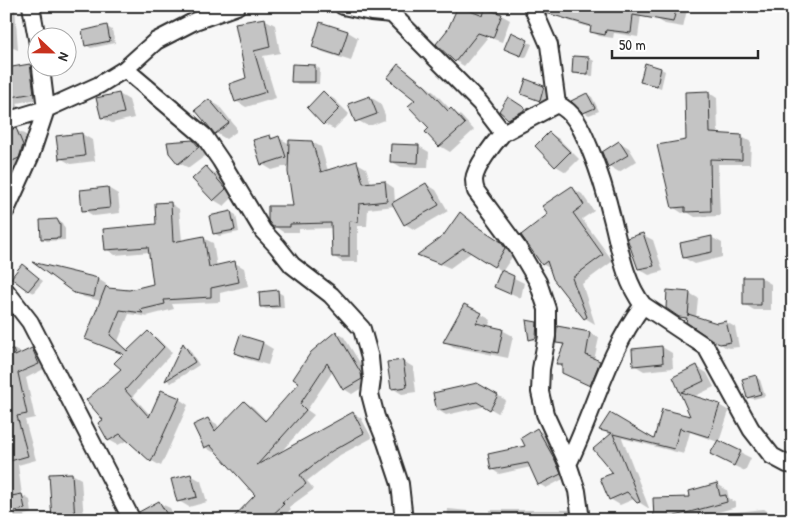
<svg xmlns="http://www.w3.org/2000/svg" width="799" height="526" font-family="'Patrick Hand',sans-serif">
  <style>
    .shadow { fill: #0003 }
    .building { fill: #c4c4c4; stroke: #2b2b2b }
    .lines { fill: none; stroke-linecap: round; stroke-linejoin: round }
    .minor-casing { stroke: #2b2b2b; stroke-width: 20 }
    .minor { stroke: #fff; stroke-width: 16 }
  </style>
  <rect width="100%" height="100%" fill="#f7f7f7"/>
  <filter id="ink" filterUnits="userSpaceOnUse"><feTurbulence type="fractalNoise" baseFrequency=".02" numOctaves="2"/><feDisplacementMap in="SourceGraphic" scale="10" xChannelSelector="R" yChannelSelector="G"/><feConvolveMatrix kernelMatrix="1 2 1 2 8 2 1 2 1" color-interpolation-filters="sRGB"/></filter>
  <g filter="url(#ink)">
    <!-- shadow -->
    <path class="shadow" d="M6 6H15L18 50 8 46 6 41Z
      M109 6H118L115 10Z
      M460 6H473L501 15 510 20 502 42 488 37 464 66 456 61 438 44 449 30Z
      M564 6H627V10L641 15 638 37 614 33 613 38 599 36 591 31 592 28 569 21 561 16Z
      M657 6H688L683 27 665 24 655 18Z
      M264 19 275 25 280 53 263 56 276 98 246 107 236 101 247 79 236 24Z
      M321 23 348 32 358 38 351 61 323 52 313 46Z
      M107 27 112 30 115 43 91 48 86 45Z
      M527 42 532 44 526 58 510 51Z
      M589 58 594 61 593 76 579 75 574 72Z
      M30 65 39 71 43 98 17 103 21 114 6 123V69Z
      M315 66 320 69 319 84H298L293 81Z
      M398 66 408 71 435 93 451 110 461 116 474 130 450 152 440 146 427 132 431 128Z
      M661 69 665 71 661 88 642 81Z
      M527 81 549 90 545 102 527 96Z
      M708 92 717 98 718 135 742 137 751 142 750 164H718L720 216 695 217 687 212 682 213 673 207 688 141Z
      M324 93 334 99 349 114 334 129 324 124Z
      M119 94 129 100 134 118 112 123 102 118Z
      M587 94 592 97 599 111 589 115 584 112Z
      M370 97 380 103 385 115V120L372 125H366L355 119Z
      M508 99 529 112 514 121 509 118Z
      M209 100 219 106 236 127V132L226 139 216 133 196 110Z
      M16 130 26 135 33 151 17 168 7 163Z
      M549 133 559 139 579 159 566 172 556 166Z
      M82 134 92 140 95 161 71 164 60 158Z
      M270 136 275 139 279 138 290 144 312 142 321 147 328 171 357 163 366 168 371 183 385 182 394 188 395 203 426 184 436 190 448 211 415 230 405 224 395 206 368 209 367 226H358V262H342L333 256V228L299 229V232H283L274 226 295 207 290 165 272 170 262 164Z
      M193 141 203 147 209 153 189 168 179 163Z
      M619 142 629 148 637 161 619 172 609 166Z
      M419 146 429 152 428 168 401 167 391 161Z
      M206 168 217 174 235 195 224 206 214 200Z
      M108 188 118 194 120 213 94 216 84 210Z
      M572 188 582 194 594 211 582 219 613 261 582 284 595 324 585 318 551 269 542 264Z
      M170 203 179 209 182 241 203 238 213 243 217 267 235 263 244 268 248 286 220 293V302L172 304 174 309 147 316 149 317 129 314 118 341 129 351 148 333 157 338 172 353 133 396 151 416 179 399 188 405 161 466 152 461 128 440 118 445 109 440 105 420 123 369 124 355 86 338 101 301 84 297 37 265 98 279 106 284 105 287 109 289 129 291 154 285 150 252 115 255 106 249 157 226Z
      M231 212 236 215 239 232 219 236 214 233Z
      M460 213 469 218 483 231 509 247 514 254 502 272 524 283 521 298 496 286 502 271 472 252 450 268 420 255 445 236Z
      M57 220 62 223 65 229V240L47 241 42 238Z
      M793 226V245L788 227Z
      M643 235 653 240 663 271 649 275 639 269Z
      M711 237 722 243V257L695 264 684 258Z
      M27 269 43 281 33 293 28 290Z
      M761 278 771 284V310H754L744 304Z
      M278 292 283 295 284 308 266 309 261 306Z
      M689 293 698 298 696 318 716 324 726 322 735 327 739 347 729 348 725 347 680 316Z
      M465 305 491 320 488 327 502 330 513 336 508 358 454 347 444 341Z
      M537 323 541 326V341H535L530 338Z
      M558 327 590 333 599 338 594 360 608 367 599 390 573 377 563 366 557 363 564 346 557 342Z
      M336 332 344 337 370 379V383L352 394 344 389 333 371 307 410 314 415 280 453 353 413 361 418 372 438 340 455 307 481 314 489 289 507 291 509 280 520H232L257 495 217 450 213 452 205 447 208 419 217 424 219 429 245 402 253 407 267 421 301 383Z
      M263 343 273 349 268 365 246 359 236 353Z
      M184 345 188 347 199 365 171 383 167 380Z
      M662 347 672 353 673 368 644 371 634 365Z
      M13 348 22 353 32 350 40 354 46 368 26 378 35 418 25 420 36 460 18 465 22 495 30 500 32 513 24 515 25 520H6V351Z
      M403 361 413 367 416 392 402 394 392 388Z
      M697 367 707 373 714 387 693 397 719 405 729 411 719 442 751 458 745 471 722 460 718 442 690 432 684 454 622 438 649 508H648L634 499 620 505 610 499 615 474 612 436 601 430 655 441 693 418 674 378Z
      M756 377 760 380 765 396 753 399 748 397Z
      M477 384 506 400 498 413 486 406 446 415 438 410Z
      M537 430 544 433 562 465 567 477 546 488 539 484 531 467 499 474 493 470 527 447Z
      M72 474 81 479 84 520H53Z
      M191 475 201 481 207 502 189 507 179 501Z
      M717 484 727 490 729 499 736 503V507L691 520H655Z
      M159 503 170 508 176 520H150Z
      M448 509 490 513V510H569L577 515 578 520H447Z
      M764 509 770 513 771 520H719V514Z"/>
    <!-- building -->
    <path class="building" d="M458 6 483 16 485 9 502 14 493 38 478 33 455 62 436 44 448 29Z
      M543 6H607L629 9 630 6H677L673 22 633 15 631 33 606 30 605 35 590 32 591 26 546 13Z
      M265 18 270 47 254 51 266 92 235 102 229 84 246 78 235 23Z
      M320 22 348 31 340 56 312 47Z
      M107 25 110 41 85 46 82 31Z
      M511 32 528 40 521 56 504 49Z
      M573 56 589 57 588 74 572 73Z
      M645 63 661 68 657 86 640 82Z
      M30 64 34 93 6 98V68Z
      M292 64 315 65V82H291Z
      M398 64 425 86 448 111 451 108 465 124 439 147 425 132 429 128 408 106 415 100 387 78Z
      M526 79 544 86 540 101 521 94Z
      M323 91 340 108 323 125 307 108Z
      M709 91 710 133 742 135V160L710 159 711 211 685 212V207L672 208 657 145 686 140 685 92Z
      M119 93 124 113 101 118 96 98Z
      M587 93 595 108 583 113 571 101Z
      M370 96 377 114 355 122 348 104Z
      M508 97 525 108 523 111 508 119 499 111Z
      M209 99 229 123 215 134 195 110Z
      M16 128 23 145 19 158 6 164V131Z
      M549 132 570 152 555 167 535 146Z
      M82 133 85 156 59 159 56 136Z
      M270 135 271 139 279 136 286 157 261 165 253 140Z
      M193 140 199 147 178 164 169 153 167 142Z
      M289 140 312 141 321 172 357 161 363 183 385 181 387 201 359 204 358 222 349 221V257H332L331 223 290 224V227H273L268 221V206H293L288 172Z
      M619 141 628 155 608 167 602 152Z
      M391 144 419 145 418 163 390 162Z
      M206 166 226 189 213 201 192 179Z
      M426 183 439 205 404 225 392 203Z
      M572 186 584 205 573 213 603 255 572 278 587 317 584 319 553 279 547 261 542 265 521 235 548 214 542 206Z
      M108 187 110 208 82 211 80 190Z
      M171 202 173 242 204 236 209 267 235 261 239 282 211 288V297L164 300 165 304 140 310 143 313 120 310 110 335 127 351 148 331 164 347 125 390 149 417 161 390 180 398 151 462 120 434 108 441 98 423 103 420 86 400 121 369 114 363 123 354 85 339 106 286 108 288 129 290 153 284 148 247 105 250 103 229 156 224 155 203Z
      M231 211 235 230 213 234 209 216Z
      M460 212 474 224 500 241 505 248 494 267 463 248 440 264 417 255 443 236Z
      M57 219 60 225V238L41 239 40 220Z
      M643 233 654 266 638 269 627 238Z
      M712 236V252L683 258 680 243Z
      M32 262 98 278 94 297 74 293Z
      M22 264 39 278 28 291 11 278Z
      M501 270 514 276 510 294 494 287Z
      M743 277H761V305H743Z
      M278 290 279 306 260 307 259 292Z
      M667 290 690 292 688 316V314L717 323 726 321 731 342 720 344 715 342 686 322 687 318 679 317 666 308Z
      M464 304 482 313 476 323 503 329 498 353 443 342Z
      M526 320 537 322 536 338 529 340Z
      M557 326 590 332 586 355 600 361 590 386 562 373V364H556L564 344 556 343Z
      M336 331 361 373 362 379 343 390 327 363 300 404 306 410 257 465 353 412 364 433 332 451 300 475 306 484 282 502 284 504 267 520H231L255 495 210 445 204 448 193 425 208 418 215 431 244 401 265 421 299 383 293 379 311 352Z
      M240 335 263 342 258 360 234 353Z
      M183 343 195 362 165 381Z
      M662 346 663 363 633 366 632 349Z
      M32 348 39 364 18 373 27 414 17 416 28 456 10 461 6 449V350L13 349 15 356Z
      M403 360 407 387 391 389 387 362Z
      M697 365 704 381 681 392 720 404 709 437 680 428 674 449 613 434 640 502 637 503 627 492 609 500 600 478 613 473 593 449 612 433 599 430 610 413 654 439 662 409 690 416 673 377Z
      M756 375 761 394 747 398 742 379Z
      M477 383 498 395 490 410 477 402 437 411 433 393Z
      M537 428 555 460 561 474 538 485 528 463 491 470 488 454 525 446 521 438Z
      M718 440 741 451 734 466 710 454Z
      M72 473 75 520H52L49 474Z
      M191 474 197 497 177 502 171 479Z
      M717 483 720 496 726 495 727 502 675 516V520H654L653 498 690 497 689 491Z
      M22 494 25 509 6 513V497Z
      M159 501 170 520H142L139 512Z"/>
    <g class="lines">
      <defs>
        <path id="minor" d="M31 6 38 44
          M343 6 371 12 392 14 480 103 503 133
          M532 6 549 45 557 104C576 113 582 130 590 149 600 173 607 197 613 222 620 250 625 282 643 305L706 347 751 429 772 456 787 464 793 465
          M125 69 204 136 221 161 263 231 277 246 292 265 331 295 362 329 370 358 372 379 370 394 376 417 386 442 400 484 404 520
          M557 104 503 133C494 143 475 167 474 180 474 184 475 188 476 191L518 248 538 282 547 309V336L541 369 540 392 545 414 568 464 577 491 581 520
          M6 121 46 109 99 85 125 69 156 41 195 21 237 6
          M6 210 30 157 46 109 41 68
          M6 291 30 322 132 520
          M568 464C595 409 606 355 643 305"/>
      </defs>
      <!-- minor casing -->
      <use href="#minor" class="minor-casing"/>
      <!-- minor -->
      <use href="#minor" class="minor"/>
    </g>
  </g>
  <!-- margin -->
  <rect width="799" height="526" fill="none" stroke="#fff" stroke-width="25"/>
  <rect x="12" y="12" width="774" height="501" fill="none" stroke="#2b2b2b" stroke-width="2" filter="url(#ink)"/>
  <!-- north arrow -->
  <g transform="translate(52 52) rotate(112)"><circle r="24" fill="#ffffff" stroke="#aaaaaa"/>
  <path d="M0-4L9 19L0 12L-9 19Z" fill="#c8321e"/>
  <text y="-8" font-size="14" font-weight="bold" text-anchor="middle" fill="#2b2b2b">N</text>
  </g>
  <!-- scale -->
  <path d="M612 50v8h146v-8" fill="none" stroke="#2b2b2b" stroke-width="2.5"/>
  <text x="619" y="50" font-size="15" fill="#2b2b2b" stroke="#ffffff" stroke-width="4" paint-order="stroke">50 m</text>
</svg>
